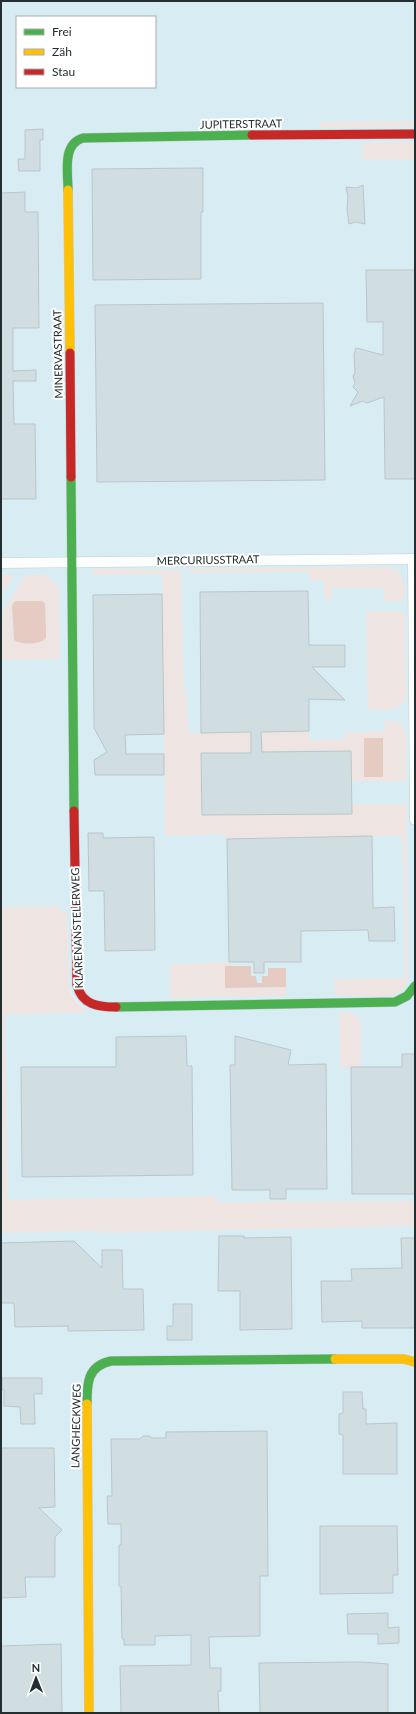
<svg xmlns="http://www.w3.org/2000/svg" width="416" height="1714" font-family="Lato,sans-serif">
  <style>
    .built { fill: #d8edf3; fill-rule: evenodd }
    .green { fill: #eee4e1; fill-rule: evenodd }
    .water { fill: #e5cbc2 }
    .building { fill: #d1dee1; stroke: #bbc5c8 }
    .lines { fill: none; stroke-linecap: round; stroke-linejoin: round }
    .street-casing { stroke: #c4cdd0; stroke-width: 11 }
    .fast-casing { stroke: #c4cdd0; stroke-width: 10 }
    .slow-casing { stroke: #c4cdd0; stroke-width: 10 }
    .jam-casing { stroke: #c4cdd0; stroke-width: 10 }
    .street { stroke: #fcfefe; stroke-width: 10 }
    .fast { stroke: #4caf50; stroke-width: 9 }
    .slow { stroke: #ffc107; stroke-width: 9 }
    .jam { stroke: #c62828; stroke-width: 9 }
    .labels { text-anchor: middle; stroke-width: 4; stroke-linejoin: round; paint-order: stroke }
    .street-label { font-size: 11px; fill: #232e31; stroke: #fff }
  </style>
  <rect width="100%" height="100%" fill="#edf6f9"/>
  <!-- built -->
  <path class="built" d="M1 1H415V1713H1V1233L8 1232 5 1014 89 1012 76 1001 69 988 67 915 60 912V907H1ZM17 17H155V87H17Z"/>
  <!-- green -->
  <path class="green" d="M415 121V126L322 128 318 124 319 122Z
    M415 142V160H363L362 146 366 143Z
    M388 567C404 570 405 583 405 597L401 601 384 602 383 588H331V600L329 601 324 597 323 580 310 581 309 572 189 573 191 569Z
    M99 569 181 570 184 688 187 698 188 733 251 732V753H201L202 815 351 813V804H406L408 977C407 985 403 991 396 994 386 998 347 995 335 995L334 979 403 978 405 976 402 836 227 839 222 834 165 836 162 574 93 575 91 571Z
    M1 575H14L1 597Z
    M25 575H47L59 587 60 659 1 660V615ZM17 601H41L45 603V638H13L12 606Z
    M366 611H400L405 615 406 697C402 713 382 710 368 710Z
    M385 720 399 722 402 725 406 733V782L351 781 262 752 261 732 309 731 310 740 345 739V732L385 731Z
    M60 906V912L66 911 67 915 69 988C73 1000 79 1007 91 1012L5 1015 8 1200 216 1196V1202L415 1201V1226L102 1233 101 1231 1 1233V907Z
    M229 962 230 966H225V988L286 987V996L170 998V964Z
    M339 1012H351L361 1021V1067L340 1068Z"/>
  <!-- water -->
  <path class="water" d="M17 601H41L45 603 46 635V638C40 645 21 645 14 640L12 606 14 602Z
    M364 738H383V777H364Z
    M225 966H251V976H256L257 983H262V976H268V968H286V987L225 988Z"/>
  <!-- building -->
  <path class="building" d="M43 129V140H40V171H19L18 159H25V130Z
    M203 168V212H201V279L93 280 92 169Z
    M363 185 365 224 356 222 349 224 347 209 348 197 346 187 357 188Z
    M25 192V212H38L39 328H13V371L36 370V381H13L14 424H35L36 499H1V193Z
    M366 270H415V479H385L384 397 367 403 363 401 350 406 358 392 353 387 355 383 353 376 355 373 354 354 356 348 383 355V322H367Z
    M323 303 325 480 97 482 95 305Z
    M308 591 309 645H345V667H312L345 700 309 699V731L261 732 262 752 351 751 352 814 202 815 201 753H251V732L201 733 200 592Z
    M162 594 164 734 125 735 126 754H164V775H95L94 760 107 752 94 728 93 595Z
    M88 833H103V838L154 837 155 950 105 951 104 891H89Z
    M372 836 373 908 394 907 395 941H369L368 930 301 931V962H264V973H254V962H229L227 839Z
    M186 1036 187 1066H192L193 1175 22 1177 21 1067H116V1037Z
    M235 1036 291 1050 288 1065 326 1064 327 1189H286V1199H270V1190H232L230 1065H235Z
    M402 1054H415V1194H352L351 1067H402Z
    M219 1236H244V1238L291 1237 292 1329 240 1330V1291H218Z
    M401 1238H415V1328H362V1321L322 1322 321 1281H352L351 1269 402 1268Z
    M74 1241 102 1268V1250H122L123 1289H143L144 1330 68 1331V1326L15 1327 14 1303H1V1243Z
    M173 1304H192V1340H167V1326H173Z
    M2 1378H42V1394H34L35 1424H21L20 1407 4 1406V1390H2Z
    M343 1392H362L363 1409H366V1424L397 1423V1474H343V1435L339 1434V1414L343 1413Z
    M267 1431 268 1576H260V1636L209 1637 210 1668H221V1691H218L219 1713H121L120 1666 191 1665V1635L155 1636V1645H124V1639H122L121 1586H119V1545H121V1524H108L107 1496H112L111 1439H140L143 1436H149L152 1438H166V1432Z
    M1 1448H54L55 1507 39 1508 62 1530 55 1537V1577H25L26 1597 1 1598Z
    M320 1526H397L398 1575H393V1593L320 1594Z
    M388 1613V1628L399 1627V1643L378 1644V1634H348L347 1614Z
    M61 1644 62 1713H1V1646Z
    M361 1662 388 1664V1713H260L259 1663Z"/>
  <g class="lines">
    <defs>
      <path id="street" d="M413 559 415 820
        M1 563 415 559"/>
      <path id="fast" d="M68 190C68 172 62 144 83 138L252 135
        M71 477 74 811
        M116 1007 395 1002 407 996 415 986
        M87 1404C87 1384 87 1366 111 1361L335 1359"/>
      <path id="slow" d="M68 190 70 353
        M335 1359H404L415 1362
        M87 1404 89 1713"/>
      <path id="jam" d="M252 135 415 134
        M70 353 71 477
        M74 811 77 985C82 1005 98 1007 116 1007"/>
    </defs>
    <!-- street casing -->
    <use href="#street" class="street-casing"/>
    <!-- fast casing -->
    <use href="#fast" class="fast-casing"/>
    <!-- slow casing -->
    <use href="#slow" class="slow-casing"/>
    <!-- jam casing -->
    <use href="#jam" class="jam-casing"/>
    <!-- street -->
    <use href="#street" class="street"/>
    <!-- fast -->
    <use href="#fast" class="fast"/>
    <!-- slow -->
    <use href="#slow" class="slow"/>
    <!-- jam -->
    <use href="#jam" class="jam"/>
  </g>
  <g class="labels">
    <!-- street labels -->
    <g class="street-label">
      <text transform="translate(241 124) rotate(-1)" y="4">JUPITERSTRAAT</text>
      <text transform="translate(58 354) rotate(-91)" y="4">MINERVASTRAAT</text>
      <text transform="translate(208 560) rotate(-1)" y="4">MERCURIUSSTRAAT</text>
      <text transform="translate(77 928) rotate(-92)" y="4">KLARENANSTELERWEG</text>
      <text transform="translate(76 1426) rotate(-89)" y="4">LANGHECKWEG</text>
    </g>
  </g>
  <!-- border -->
  <rect width="416" height="1714" fill="none" stroke="#232e31" stroke-width="4"/>
  <!-- legend -->
  <rect x="16" y="16" width="140" height="72" fill="#ffffff" stroke="#a7abad"/>
  <rect x="24" y="29" width="20" height="6" fill="#4caf50" stroke="#a7abad"/>
  <text x="52" y="36" font-size="12" fill="#232e31">Frei</text>
  <rect x="24" y="49" width="20" height="6" fill="#ffc107" stroke="#a7abad"/>
  <text x="52" y="56" font-size="12" fill="#232e31">Zäh</text>
  <rect x="24" y="69" width="20" height="6" fill="#c62828" stroke="#a7abad"/>
  <text x="52" y="76" font-size="12" fill="#232e31">Stau</text>
  <!-- north arrow -->
  <g transform="translate(36 1678) rotate(359)" stroke="#ffffff" stroke-width="3" paint-order="stroke">
  <path d="M0-3L7 15L0 10L-7 15Z" fill="#232e31"/>
  <text y="-6" font-size="11" font-weight="bold" text-anchor="middle" fill="#232e31">N</text>
  </g>
</svg>
